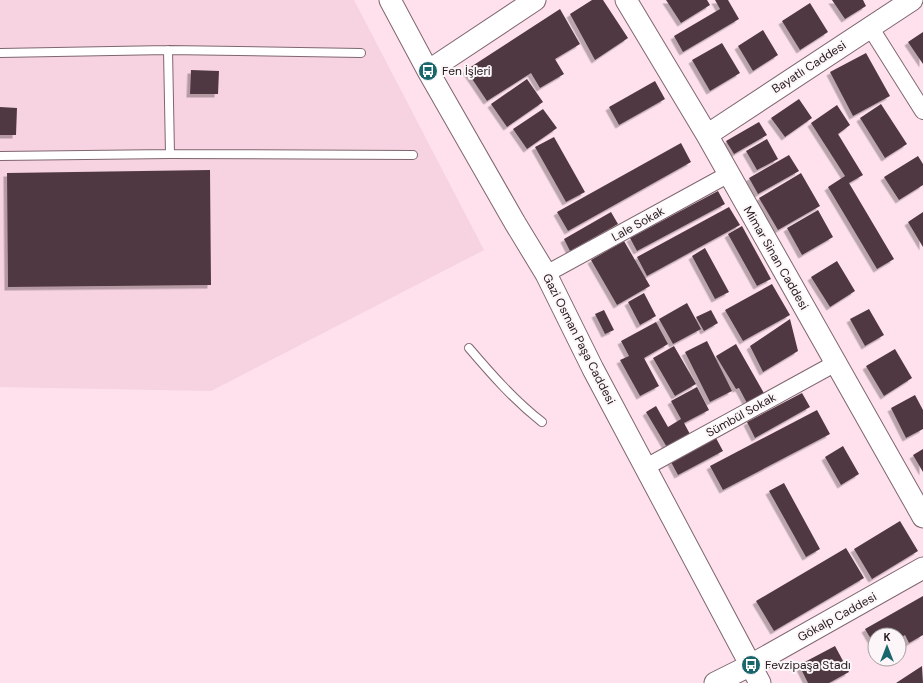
<svg xmlns="http://www.w3.org/2000/svg" width="923" height="683" font-family="'DM Sans',sans-serif">
  <style>
    .built { fill: #f7d2e0 }
    .building { fill: #503942; filter: url(#shadow) }
    .lines { fill: none; stroke-linecap: round; stroke-linejoin: round }
    .service-casing { stroke: #7f666f; stroke-width: 10 }
    .minor-casing { stroke: #7f666f; stroke-width: 18 }
    .tertiary-casing { stroke: #7f666f; stroke-width: 23 }
    .service { stroke: #fff; stroke-width: 8 }
    .minor { stroke: #fff; stroke-width: 16 }
    .tertiary { stroke: #fff; stroke-width: 21 }
    .labels { text-anchor: middle; stroke-width: 4; stroke-linejoin: round; paint-order: stroke }
    .street-label { font-size: 12px; fill: #23191d; stroke: #fcf6f8 }
    .poi-label { font-size: 12px; fill: #23191d; stroke: #fcf6f8; text-anchor: start }
  </style>
  <defs>
    <filter id="shadow"><feDropShadow dx="-3.5" dy="3.5" stdDeviation="0" flood-color="#0004"/></filter>
  </defs>
  <rect width="100%" height="100%" fill="#fee1ec"/>
  <!-- built -->
  <path class="built" d="M0 0H354L484 250 211 391 0 387Z"/>
  <!-- building -->
  <path class="building" d="M592 0H603L628 38 595 60 570 14Z
    M666 0H707L710 5 681 23Z
    M715 0H728L739 19 683 52 674 36 720 9Z
    M832 0H863L866 6 845 19Z
    M810 3 828 32 800 50 782 21Z
    M560 9 580 44 555 59 564 74 540 88 531 73 487 101 466 70Z
    M763 30 778 55 753 71 738 46Z
    M923 32V64L908 42Z
    M722 43 740 73 710 91 692 60Z
    M866 53 890 96 853 116 830 72Z
    M191 70 219 71 218 94H190Z
    M527 79 543 102 507 127 491 104Z
    M655 81 665 99 619 125 609 107Z
    M799 99 812 118 785 137 771 118Z
    M881 104 907 144 885 158 860 118Z
    M837 105 850 125 838 134 863 175 849 183 894 259 877 269 828 187 845 176 811 123Z
    M0 107 17 108 16 135H0Z
    M543 109 557 128 527 149 513 129Z
    M759 122 767 135 734 154 726 141Z
    M554 137 585 192 566 202 535 147Z
    M767 139 778 159 757 170 746 151Z
    M681 143 691 162 568 231 557 212Z
    M789 155 799 171 758 194 749 178Z
    M918 156 923 164V185L899 200 884 177Z
    M210 170 211 285 8 287 7 173Z
    M801 173 820 206 778 230 759 198Z
    M718 191 725 204 637 251 630 238Z
    M729 207 740 225 647 276 637 257Z
    M818 210 833 237 802 255 787 228Z
    M611 212 618 224 570 251 564 239Z
    M923 212V247L908 222Z
    M742 226 771 279 757 286 728 234Z
    M624 241 650 286 617 305 591 260Z
    M705 248 729 292 715 299 692 256Z
    M837 261 855 291 830 307 811 277Z
    M772 284 790 315 743 341 725 310Z
    M644 293 656 316 640 325 628 302Z
    M687 303 701 329 673 344 659 319Z
    M869 309 884 335 865 346 850 319Z
    M604 310 614 330 605 334 595 314Z
    M711 310 718 323 704 331 696 317Z
    M790 319 798 351 763 372 750 346Z
    M656 322 668 344 644 358 659 386 640 396 620 360 629 356 621 341Z
    M707 341 732 391 710 402 685 352Z
    M736 344 765 395 748 405 739 388 736 389 716 356Z
    M674 346 696 384 675 396 653 358Z
    M895 349 912 378 884 396 866 366Z
    M697 387 709 410 684 423 691 436 668 449 646 412 656 406 668 427 681 419 671 401Z
    M802 393 810 407 755 438 747 422Z
    M915 395 923 410V429L906 438 891 408Z
    M817 410 830 434 723 490 710 466Z
    M716 438 723 451 678 475 671 462Z
    M843 446 859 474 841 485 825 457Z
    M923 449V472L913 455Z
    M784 483 820 549 806 557 769 491Z
    M900 521 918 551 872 579 854 549Z
    M846 548 864 578 774 631 756 601Z
    M923 596V635L909 643 905 635 899 639V635H875V646L865 629Z
    M835 646 849 672 829 683H808L799 665Z
    M922 666 923 683H896Z"/>
  <g class="lines">
    <defs>
      <path id="service" d="M168 50 170 154
        M0 53 168 50 361 53
        M0 156 170 154 413 155
        M469 348C492 375 514 400 542 422"/>
      <path id="minor" d="M870 27 923 111
        M546 274 729 174
        M646 467 836 363"/>
      <path id="tertiary" d="M390 0 428 71 515 223 546 274 593 369 760 683
        M626 0 707 135 923 517
        M428 71 535 0
        M707 135 912 0
        M715 683 751 665 923 568"/>
    </defs>
    <!-- service casing -->
    <use href="#service" class="service-casing"/>
    <!-- minor casing -->
    <use href="#minor" class="minor-casing"/>
    <!-- tertiary casing -->
    <use href="#tertiary" class="tertiary-casing"/>
    <!-- service -->
    <use href="#service" class="service"/>
    <!-- minor -->
    <use href="#minor" class="minor"/>
    <!-- tertiary -->
    <use href="#tertiary" class="tertiary"/>
  </g>
  <!-- icons -->
  <defs>
    <symbol id="bus-disc" viewBox="-11 -11 22 22"><circle r="9.5" fill="#19676d" stroke="#fcf6f8"/><path d="M-5-6H5V4H4V6H2V4H-2V6H-4V4H-5ZM-3.5-4V0h7V-4ZM-3.5 1.2v1.5H-2V1.2ZM2 1.2v1.5H3.5V1.2Z" fill="#fff"/></symbol>
  </defs>
  <g fill-rule="evenodd">
    <use href="#bus-disc" x="417" y="60" width="22" height="22"/>
    <use href="#bus-disc" x="740" y="654" width="22" height="22"/>
  </g>
  <g class="labels">
    <!-- street labels -->
    <g class="street-label">
      <text transform="translate(809 67) rotate(-33)" y="4">Bayatlı Caddesi</text>
      <text transform="translate(638 224) rotate(-29)" y="4">Lale Sokak</text>
      <text transform="translate(776 258) rotate(60)" y="4">Mimar Sinan Caddesi</text>
      <text transform="translate(579 339) rotate(63)" y="4">Gazi Osman Paşa Caddesi</text>
      <text transform="translate(741 415) rotate(-29)" y="4">Sümbül Sokak</text>
      <text transform="translate(837 617) rotate(-29)" y="4">Gökalp Caddesi</text>
    </g>
    <!-- poi labels -->
    <g class="poi-label">
      <text x="442" y="75">Fen İşleri</text>
      <text x="765" y="669">Fevzipaşa Stadı</text>
    </g>
  </g>
  <!-- north arrow -->
  <g transform="translate(887 647)"><circle r="19" fill="#fcf6f8" stroke="#a59ea0"/>
  <path d="M0-3L7 15L0 10L-7 15Z" fill="#19676d"/>
  <text y="-6" font-size="11" font-weight="bold" text-anchor="middle" fill="#23191d">K</text>
  </g>
</svg>
